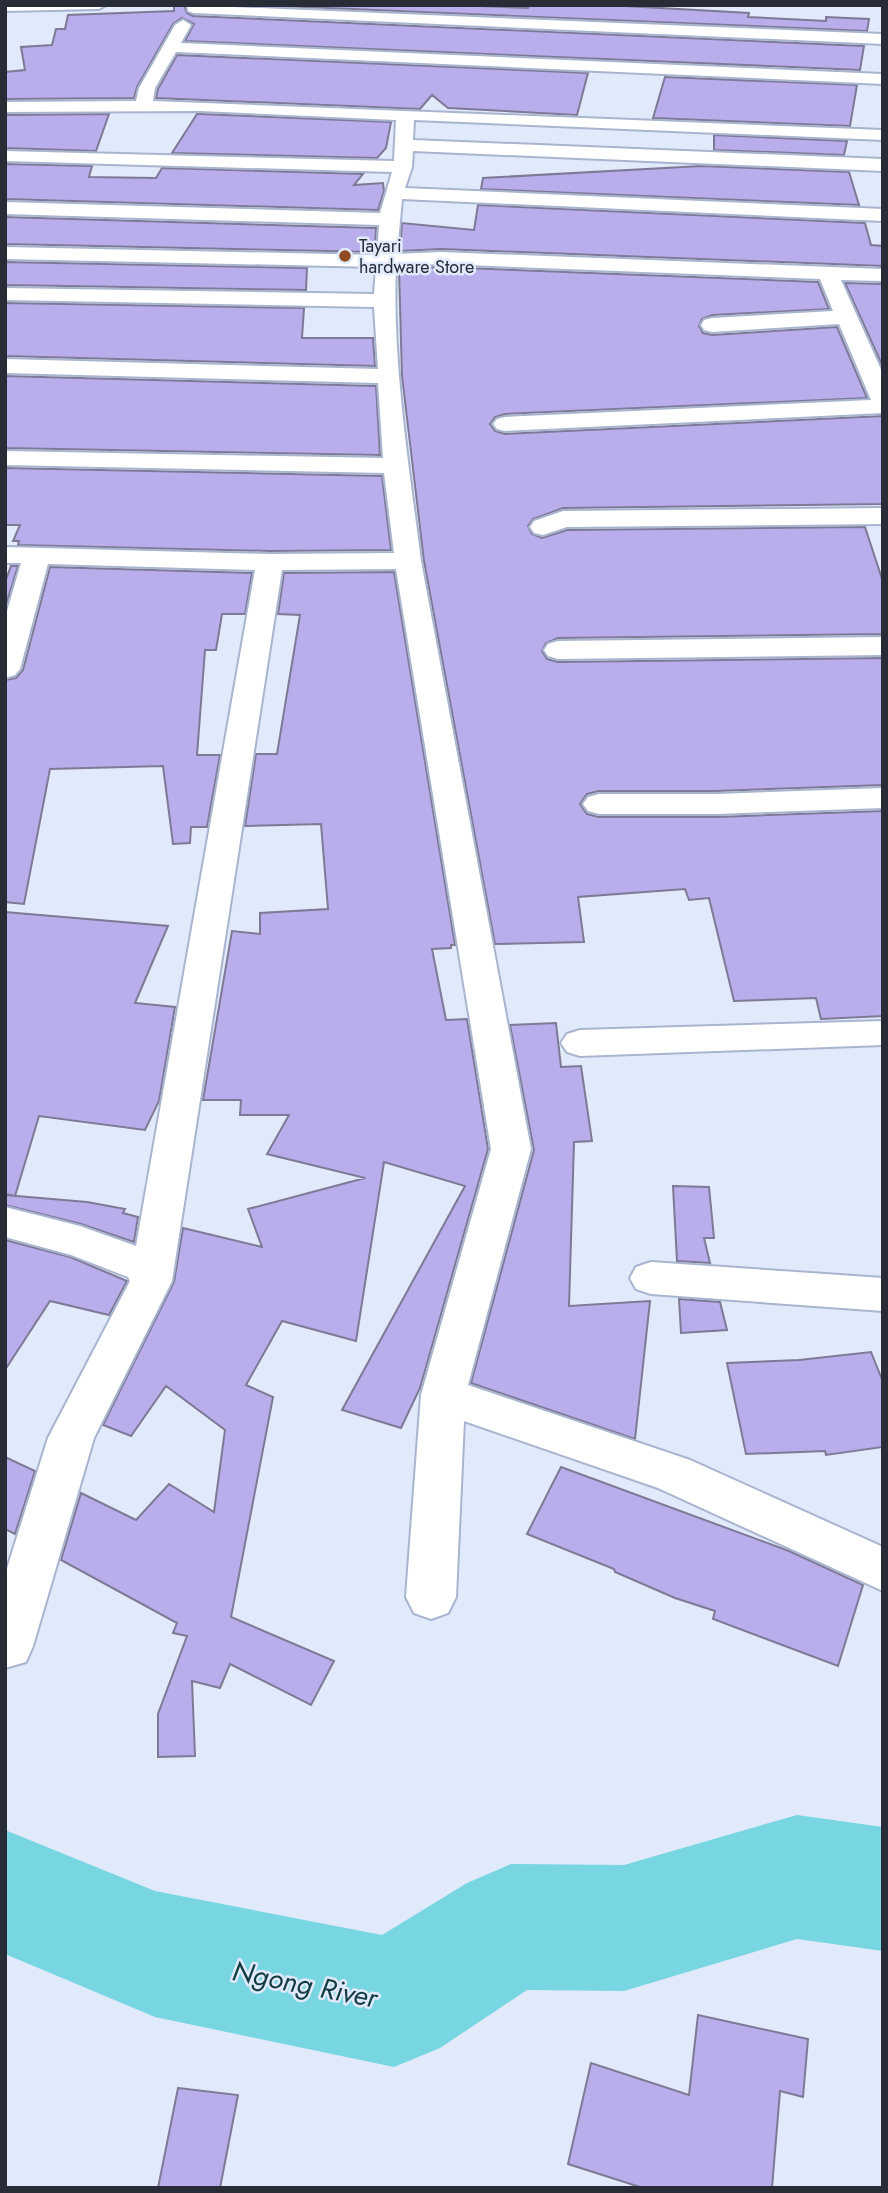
<svg xmlns="http://www.w3.org/2000/svg" width="888" height="2193" font-family="Jost,sans-serif">
  <style>
    .lines { fill: none; stroke-linecap: round; stroke-linejoin: round }
    .river { fill: #78d5e2; fill-rule: evenodd }
    .building { fill: #baadec; stroke: #7e7995; stroke-width: 2 }
    .minor-casing { stroke: #a8b5d0; stroke-width: 4 }
    .minor { fill: #fff; fill-rule: evenodd }
    .poi-dot { fill: #904b20; stroke: #e1eafb; stroke-width: 2.5 }
    .labels { text-anchor: middle; stroke-width: 5; stroke-linejoin: round; paint-order: stroke }
    .far-poi-label { font-size: 18px; fill: #272c37; stroke: #e1eafb; text-anchor: start }
    .near-water-label { font-size: 28px; font-style: italic; fill: #103c42; stroke: #e1eafb }
  </style>
  <rect width="100%" height="100%" fill="#e1eafb"/>
  <g class="lines">
    <!-- river -->
    <path class="river" d="M797 1815 883 1827V1951L797 1939 624 1991 527 1990 440 2048 394 2067 155 2017 5 1954V1830L155 1891 382 1935 467 1883 511 1864 624 1865Z"/>
  </g>
  <!-- building -->
  <path class="building" d="M174 5H184L187 13 193 16 864 46 860 70 185 41 194 24 182 18 173 24 137 87 134 98 5 99V72L25 70 21 47 52 45 56 29H65L68 15 174 11Z
    M256 5H458L528 8 529 5H607L749 13 748 17 826 21V17L869 19 867 31Z
    M177 55 588 73 577 115 448 108 432 95 420 109 156 98 158 89Z
    M665 77 857 85 850 126 653 118Z
    M109 114 96 151 5 148V115Z
    M197 114H200L391 122 386 148 377 158 172 153Z
    M714 135 847 141 844 155 714 150Z
    M5 164 92 166 89 177 156 178 162 168 363 174 354 185 383 183 384 191 378 210 5 199Z
    M701 166 849 172 859 205 481 189 483 178Z
    M478 205 865 223 871 245 883 246V266L441 249 400 251 402 223 474 230Z
    M5 217 376 228 375 252 5 244Z
    M5 262 307 268 306 290 5 285Z
    M441 267 818 282 829 309 712 315 702 319 699 326 703 333 712 335 837 327 867 398 505 414 495 417 490 424 495 431 505 434 883 416V504L563 508 533 519 528 526 532 534 542 538 567 530 865 527 883 582V634L558 638 546 643 542 651 547 659 558 662 883 658V785L717 791H599L587 794 580 804 587 814 599 817H717L883 811V1016L821 1019 816 998 734 1001 709 898 689 900 685 889 578 897 584 942 495 944 424 561 402 376 399 269Z
    M845 283 883 284V367Z
    M5 303 304 308 302 338H373L375 366 5 356Z
    M5 376 376 386 380 455 5 448Z
    M5 468 382 476 391 550 270 551 18 545 19 541H13L20 525H5Z
    M11 566H18L5 608V582Z
    M50 567 252 573 245 614H222L216 650H205L197 755H220L207 827H191L190 843 173 844 163 766 50 769 24 904 5 902V680L16 678 23 670Z
    M394 572 455 945H451V948L432 949 446 1020 467 1019 488 1149 420 1388 401 1428 342 1410 465 1186 384 1162 356 1341 282 1321 246 1385 273 1397 231 1617 334 1661 311 1705 230 1664 220 1688 192 1681 195 1756 158 1757V1714L187 1636 173 1633 177 1623 61 1560 81 1493 136 1520 169 1484 214 1512 225 1430 166 1386 131 1436 103 1425 174 1282 183 1228 262 1247 248 1209 365 1178 267 1154 289 1115H240L241 1100H203L232 931 260 934V913L328 909 321 824 245 826 256 754H277L300 615 278 614 284 573Z
    M5 912 168 926 135 1003 175 1007 159 1101 145 1130 39 1116 15 1196 5 1194Z
    M556 1023 561 1067 581 1066 592 1141 574 1142 569 1306 650 1301 635 1439 471 1383 534 1150 510 1025Z
    M673 1186 709 1187 714 1238H704L710 1263 677 1261Z
    M5 1195 87 1202 125 1209 123 1213 138 1217 134 1242 81 1224 5 1205Z
    M5 1240 70 1257 127 1281 109 1315 50 1301 5 1370Z
    M679 1299 720 1302 727 1330 681 1333Z
    M871 1352 883 1382V1447L826 1455 825 1451 746 1454 727 1363 799 1360Z
    M5 1457 35 1471 15 1534 5 1529Z
    M561 1467 789 1551 863 1585 838 1666 713 1619 715 1611 675 1598 615 1572 614 1569 527 1534Z
    M698 2015 808 2039 803 2097 780 2091 772 2188H643L568 2164 591 2063 689 2095Z
    M178 2088 238 2095 220 2188H158Z"/>
  <g class="lines">
    <defs>
      <path id="minor" d="M5 5H106L99 9 5 11Z
        M187 5 883 34V44L193 13 188 11Z
        M183 20 191 25 181 43 883 74V84L176 52 155 88 153 101 883 130V140L414 120 413 140 883 159V171L413 151 412 167 405 188 883 209V221L402 199 397 254 441 252 883 269V281L841 280 883 374V413L505 431 497 429 493 424 497 419 505 417 871 400 839 324 712 332 704 330 701 325 704 320 712 318 833 311 820 279 441 264 396 266C392 360 409 467 421 561L531 1149 468 1385 690 1460 883 1547V1591L658 1488 464 1421 456 1597 448 1613 431 1619 414 1613 406 1597 421 1395 491 1149 396 569 282 570 172 1281 94 1438 33 1646 26 1662 5 1668V1575L48 1438 130 1281 128 1277 71 1255 5 1237V1207L80 1226 136 1246 255 570 48 564 20 669 15 675 5 678V618L21 563H5V547L270 554 394 553 384 473 5 465V451L383 458 378 383 5 373V359L378 369 374 307 5 300V288L374 294 376 267 5 259V247L377 255 379 225 5 214V202L380 213 392 172 5 161V151L394 161 396 120 200 111 5 112V102L136 101 139 88 175 25Z
        M883 508V524L567 527 543 535 534 533 530 527 534 521 563 511Z
        M883 637V655L558 659 548 656 544 650 548 644 558 641Z
        M883 788V808L717 814H599L588 811 583 804 588 797 599 794H717Z
        M883 1021V1045L580 1056 567 1052 561 1043 567 1034 580 1030Z
        M651 1262 883 1278V1311L651 1294 636 1289 630 1278 636 1267Z"/>
    </defs>
    <!-- minor casing -->
    <use href="#minor" class="minor-casing"/>
    <!-- minor -->
    <use href="#minor" class="minor"/>
  </g>
  <!-- markers -->
  <circle class="poi-dot" cx="345" cy="256" r="7"/>
  <g class="labels">
    <!-- far-poi labels -->
    <g class="far-poi-label">
      <text x="359" y="252">Tayari<tspan x="359" dy="21">hardware Store</tspan></text>
    </g>
    <!-- near-water labels -->
    <g class="near-water-label">
      <text transform="translate(305 1984) rotate(11)" y="10">Ngong River</text>
    </g>
  </g>
  <!-- border -->
  <rect width="888" height="2193" fill="none" stroke="#272c37" stroke-width="14"/>
</svg>
